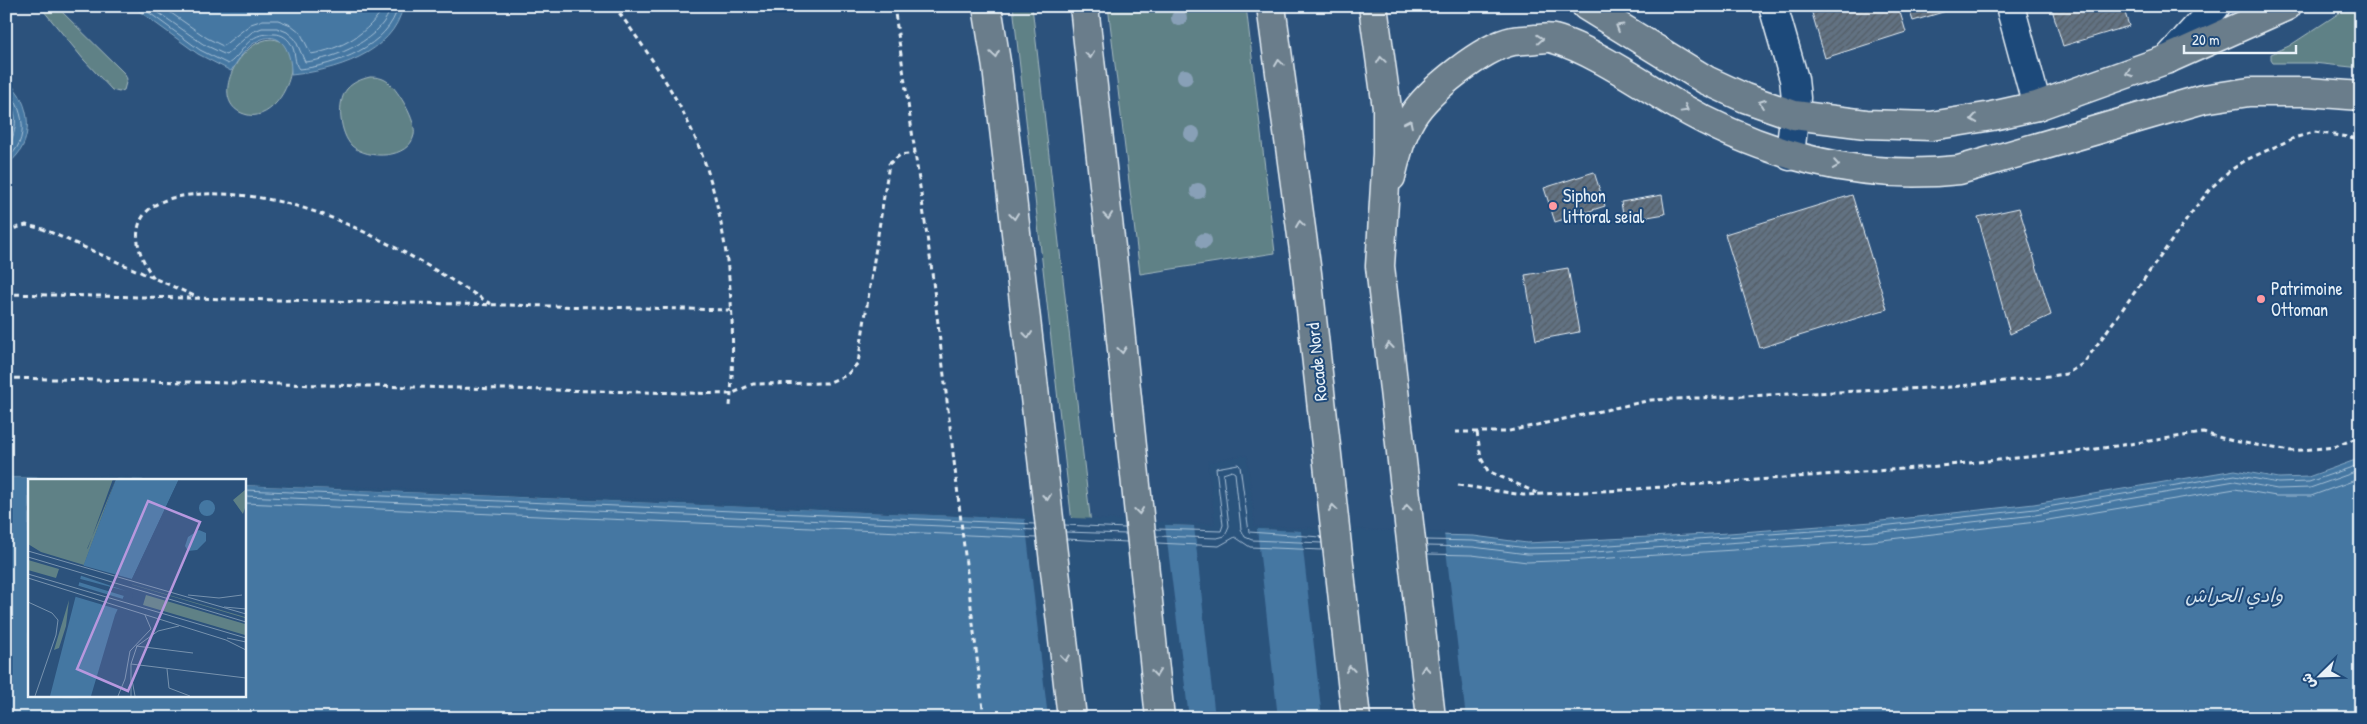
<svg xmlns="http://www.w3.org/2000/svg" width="2367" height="724" font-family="'Patrick Hand','Playpen Sans Arabic',sans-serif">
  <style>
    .grass { fill: #5f8186; stroke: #a4b9bf }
    .water { fill: #4477a2; stroke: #86a8c4 }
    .pier { fill: #2c527c }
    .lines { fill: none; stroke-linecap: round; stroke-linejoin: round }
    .shore { stroke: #a6c0d6; stroke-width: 1 }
    .building { fill: url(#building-hatch); stroke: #e8f1f8 }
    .minor-casing { stroke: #e8f1f8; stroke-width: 31 }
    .major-casing { stroke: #e8f1f8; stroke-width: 31 }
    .highway-casing { stroke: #e8f1f8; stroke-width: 31 }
    .path { stroke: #e8f1f8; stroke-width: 3; stroke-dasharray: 5 4; stroke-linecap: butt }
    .minor { stroke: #1f4a7a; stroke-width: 28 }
    .major { stroke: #6b7d8b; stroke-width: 28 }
    .highway { stroke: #6b7d8b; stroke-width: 28 }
    .tree { fill: #88a0b7 }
    .oneway { stroke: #c2ced7 }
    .poi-dot { fill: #ff9aa2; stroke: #1f4a7a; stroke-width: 2 }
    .labels { text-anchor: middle; stroke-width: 4; stroke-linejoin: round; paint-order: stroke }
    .poi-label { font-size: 18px; fill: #e8f1f8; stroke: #1f4a7a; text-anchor: start }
    .street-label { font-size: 18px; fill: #e8f1f8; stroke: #1f4a7a }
    .water-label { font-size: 19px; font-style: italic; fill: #cfdfeb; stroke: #1f4a7a }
    .inset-road { fill: none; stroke: #7792ae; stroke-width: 1 }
    .view { fill: #b798de; fill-opacity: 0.15; stroke: #b798de; stroke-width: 2.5 }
    .inset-edge { fill: none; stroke: #e8f1f8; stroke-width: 2.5 }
  </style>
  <defs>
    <pattern id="building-hatch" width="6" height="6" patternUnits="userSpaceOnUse" patternTransform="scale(1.25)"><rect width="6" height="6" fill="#627282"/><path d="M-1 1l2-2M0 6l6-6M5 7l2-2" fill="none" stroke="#545d66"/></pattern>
  </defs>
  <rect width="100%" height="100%" fill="#2c527c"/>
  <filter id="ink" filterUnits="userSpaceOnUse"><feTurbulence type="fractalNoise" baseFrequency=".02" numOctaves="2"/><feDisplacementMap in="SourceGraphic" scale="10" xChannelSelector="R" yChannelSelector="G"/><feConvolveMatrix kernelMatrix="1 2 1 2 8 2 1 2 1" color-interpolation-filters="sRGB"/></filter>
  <g filter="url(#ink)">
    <!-- grass -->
    <path class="grass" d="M46 6H56L124 73 127 79 124 90 119 92 112 90 84 60 43 10Z
      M1013 6H1032L1113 718 1086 645Z
      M1108 6H1246L1275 253 1140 274Z
      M2350 6H2361V68L2313 63H2273L2271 60V54L2289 46Z
      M271 39C312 40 285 122 248 115 206 106 237 41 271 39Z
      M370 77C377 77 383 78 388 82 399 91 417 122 414 135 409 159 368 160 352 146 340 134 336 102 347 89 353 82 362 79 370 77Z"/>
    <!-- water -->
    <path class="water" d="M132 6H403C394 54 332 71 291 75 292 48 278 24 250 46 242 53 237 62 231 71L198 54Z
      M6 80C33 101 36 146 6 165Z
      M2361 458V718H6V477L143 480H29V695H244V485L1365 533 1474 536 1527 543 1729 533 1872 522 2034 504 2235 470 2279 478 2308 477Z"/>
    <!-- pier -->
    <path class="pier" d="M1245 455 1247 458 1255 526 1444 533 1466 718H1322L1301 531 1257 529 1278 718H1215L1194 526 1165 525 1189 718H1048L1025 519 244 485V482L1215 524 1208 462Z
      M6 474 112 476 143 478 145 480 6 477Z"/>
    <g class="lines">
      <!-- shore -->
      <path class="shore" d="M140 6 200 50 228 64C246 52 245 32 275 34 281 34 288 38 291 44 296 51 294 64 299 69 334 66 390 46 398 6
        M149 6 203 44 226 55 252 32 262 28H277L287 32 295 39 305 62C335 59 384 39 391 6
        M161 6 207 38 223 46 251 24 263 20H278L291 25 300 32 311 54C341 49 369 34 384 6
        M6 87C23 107 32 141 6 159
        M6 97C20 114 17 133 6 150
        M244 490 1035 524
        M244 496 1035 530
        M244 503 1036 538
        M1065 525 1125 528
        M1156 529 1221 531 1223 525 1216 468 1238 464 1240 466 1249 532 1321 537
        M1066 532 1126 534
        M1156 536 1217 538 1225 536 1229 526 1223 474 1232 471 1235 473 1241 529 1245 537 1252 540 1322 543
        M1066 539 1127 542
        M1426 540 1473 541 1527 548 1580 547 1872 527 2035 509 2235 475 2278 483 2309 482 2361 464
        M1157 543 1219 546 1235 537 1250 547 1322 550
        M1427 546 1473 547 1527 554 1580 553 1873 533 2035 515 2235 481 2277 489 2310 488 2361 470
        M1428 554 1472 555 1527 562 1580 560 1873 541 2036 522 2235 489 2276 496H2311L2361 478"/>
    </g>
    <!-- building -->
    <path class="building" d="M1810 6H1898L1906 32 1825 58Z
      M1908 6H1963L1913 21Z
      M2051 6H2123L2129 26 2063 46Z
      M1594 172 1605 206 1555 222 1544 188Z
      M1662 195 1665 214 1624 221 1621 202Z
      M1852 195 1887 309 1760 348 1725 234Z
      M2019 208 2051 315 2010 334 1978 217Z
      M1568 268 1579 332 1536 340 1525 275Z"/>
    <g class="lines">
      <defs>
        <path id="minor" d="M1773 6 1794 79 1796 98 1790 156
          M2010 6 2037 106
          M2168 59 2216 6"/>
        <path id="major" d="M1586 6 1706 80 1745 98 1794 115 1866 124 1931 126 1992 116 2037 106 2168 59 2287 6
          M1391 177C1396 157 1401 135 1412 117 1428 91 1483 47 1513 41 1520 40 1528 40 1536 39 1541 39 1549 37 1554 39 1591 49 1643 85 1677 105 1763 155 1859 181 1959 170L2203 99 2249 92H2308L2361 96"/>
        <path id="highway" d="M987 6 997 68 1072 718
          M1084 6 1117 301 1160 718
          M1271 6 1307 273 1356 718
          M1373 6 1387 108V154L1380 266 1431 718"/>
      </defs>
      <!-- minor casing -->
      <use href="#minor" class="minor-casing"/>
      <!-- major casing -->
      <use href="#major" class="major-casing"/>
      <!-- highway casing -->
      <use href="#highway" class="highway-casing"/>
      <!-- path -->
      <path class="path" d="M614 6C650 54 685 106 705 163 730 236 737 329 730 406
        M894 6 931 264 984 718
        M6 231 26 225 43 229 199 298
        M154 278C141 261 130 234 144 215 156 198 183 195 202 194 311 190 402 250 491 304
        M6 294 731 310
        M6 378 731 394 753 384 827 383 847 375 858 363 889 164 900 155 915 153
        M1455 432H1505L1651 400 1952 387 2066 374 2084 363 2195 208 2211 188 2228 172 2246 160 2294 138 2314 132 2361 139
        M1477 432 1481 458 1488 471 1537 493
        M1458 485 1523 495 1623 490 1929 467 2076 452 2203 433 2233 441 2291 451 2335 447 2361 436"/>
      <!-- minor -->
      <use href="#minor" class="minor"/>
      <!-- major -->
      <use href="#major" class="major"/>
      <!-- highway -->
      <use href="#highway" class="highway"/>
    </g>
    <!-- trees -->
    <g class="tree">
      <circle cx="1179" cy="18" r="8"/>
      <circle cx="1185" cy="77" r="8"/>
      <circle cx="1192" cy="134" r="8"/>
      <circle cx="1198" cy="191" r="8"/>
      <circle cx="1204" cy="241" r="8"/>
    </g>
    <!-- one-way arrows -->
    <defs><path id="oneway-chevron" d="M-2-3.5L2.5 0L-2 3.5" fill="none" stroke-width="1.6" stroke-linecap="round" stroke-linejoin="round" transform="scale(1.25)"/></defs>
    <g class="oneway">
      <use href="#oneway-chevron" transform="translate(1619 27) rotate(-149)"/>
      <use href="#oneway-chevron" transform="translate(1540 39) rotate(-4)"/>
      <use href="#oneway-chevron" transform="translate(995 54) rotate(81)"/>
      <use href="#oneway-chevron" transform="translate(1090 55) rotate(83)"/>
      <use href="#oneway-chevron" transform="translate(1381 60) rotate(-98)"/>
      <use href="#oneway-chevron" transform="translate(1279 63) rotate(-98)"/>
      <use href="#oneway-chevron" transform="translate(2129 73) rotate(160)"/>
      <use href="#oneway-chevron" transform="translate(1762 103) rotate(-160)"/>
      <use href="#oneway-chevron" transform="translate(1685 109) rotate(29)"/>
      <use href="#oneway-chevron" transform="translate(1974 119) rotate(171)"/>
      <use href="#oneway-chevron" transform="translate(1409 123) rotate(-64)"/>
      <use href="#oneway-chevron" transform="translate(1836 165) rotate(9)"/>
      <use href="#oneway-chevron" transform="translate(1014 216) rotate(83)"/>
      <use href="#oneway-chevron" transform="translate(1108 216) rotate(84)"/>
      <use href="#oneway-chevron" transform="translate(1300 224) rotate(-98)"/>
      <use href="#oneway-chevron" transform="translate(1028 335) rotate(83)"/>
      <use href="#oneway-chevron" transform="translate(1389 346) rotate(-96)"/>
      <use href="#oneway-chevron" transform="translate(1122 350) rotate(84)"/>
      <use href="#oneway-chevron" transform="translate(1047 497) rotate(83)"/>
      <use href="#oneway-chevron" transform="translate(1333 508) rotate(-96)"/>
      <use href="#oneway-chevron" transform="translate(1407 508) rotate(-96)"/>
      <use href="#oneway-chevron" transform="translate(1139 511) rotate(84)"/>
      <use href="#oneway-chevron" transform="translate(1065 658) rotate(83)"/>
      <use href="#oneway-chevron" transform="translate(1350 669) rotate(-96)"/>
      <use href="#oneway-chevron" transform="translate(1425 669) rotate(-96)"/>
      <use href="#oneway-chevron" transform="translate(1156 673) rotate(84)"/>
    </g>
  </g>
  <!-- markers -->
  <g class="poi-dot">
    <circle cx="1553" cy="206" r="5"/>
    <circle cx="2261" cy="299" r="5"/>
  </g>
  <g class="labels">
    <!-- poi labels -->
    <g class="poi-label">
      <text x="1563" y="202">Siphon<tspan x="1563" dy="21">littoral seial</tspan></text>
      <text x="2271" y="295">Patrimoine<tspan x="2271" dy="21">Ottoman</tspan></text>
    </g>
    <!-- street labels -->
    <g class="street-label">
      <text transform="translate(1317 362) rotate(-96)" y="6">Rocade Nord</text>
    </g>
    <!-- water labels -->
    <g class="water-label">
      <text x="2234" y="602">وادي الحراش</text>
    </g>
  </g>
  <!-- overview -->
  <g transform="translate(28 479)">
    <rect width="218" height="218" fill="#2c527c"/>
    <path d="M217 11V29L215 35 205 21ZM16 80 217 138V139L78 98ZM0 81 31 90 28 99 0 91ZM118 116 217 145V156L115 126ZM41 121 38 147 31 169 26 171Z" fill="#5f8186"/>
    <path d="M0 0H88L56 86 13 73 0 65Z" fill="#5f8186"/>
    <path d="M88 0H151L87 136 63 217H22L56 85ZM171 29a8 8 0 1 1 16 0a8 8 0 1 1-16 0ZM171 51 178 54V62L169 71 160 72 157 67 160 58Z" fill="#4477a2"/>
    <path d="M85 0H88L59 70 60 69ZM151 0H153L101 112 105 114 104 119H98L92 131 45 117 48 106 95 120 96 117 44 101 45 98 98 112 51 96 53 86 104 100Z" fill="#2c527c"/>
    <path class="inset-road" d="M0 72 218 135M0 78 218 143M0 95 218 159M0 99 198 161 218 171M160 116 191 119 214 116M0 123 24 134 30 141 28 156 7 217M196 128 218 130M199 159 218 163M108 167 165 174M103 185 218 199M139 190 141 209 162 217M104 201 107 217M90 217 97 200 102 172 123 150 117 136M103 217V185L109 167 130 152 151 147"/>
    <path class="view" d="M120 22 172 43 100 212 49 190Z"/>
    <rect width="218" height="218" class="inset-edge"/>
  </g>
  <!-- margin -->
  <rect width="2367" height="724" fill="none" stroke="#1f4a7a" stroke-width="25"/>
  <rect x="12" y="12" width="2342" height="699" fill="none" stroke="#e8f1f8" stroke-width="2" filter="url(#ink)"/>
  <!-- north arrow -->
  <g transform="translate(2320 676) rotate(247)" stroke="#1f4a7a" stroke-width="4" paint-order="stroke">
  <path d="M0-4L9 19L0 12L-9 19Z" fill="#e8f1f8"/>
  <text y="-8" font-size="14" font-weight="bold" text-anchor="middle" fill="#e8f1f8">ش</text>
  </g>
  <!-- scale -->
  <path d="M2184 45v8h112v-8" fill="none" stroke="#e8f1f8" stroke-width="2.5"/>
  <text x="2192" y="45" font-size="15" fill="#e8f1f8" stroke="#1f4a7a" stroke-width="4" paint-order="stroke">20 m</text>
</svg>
